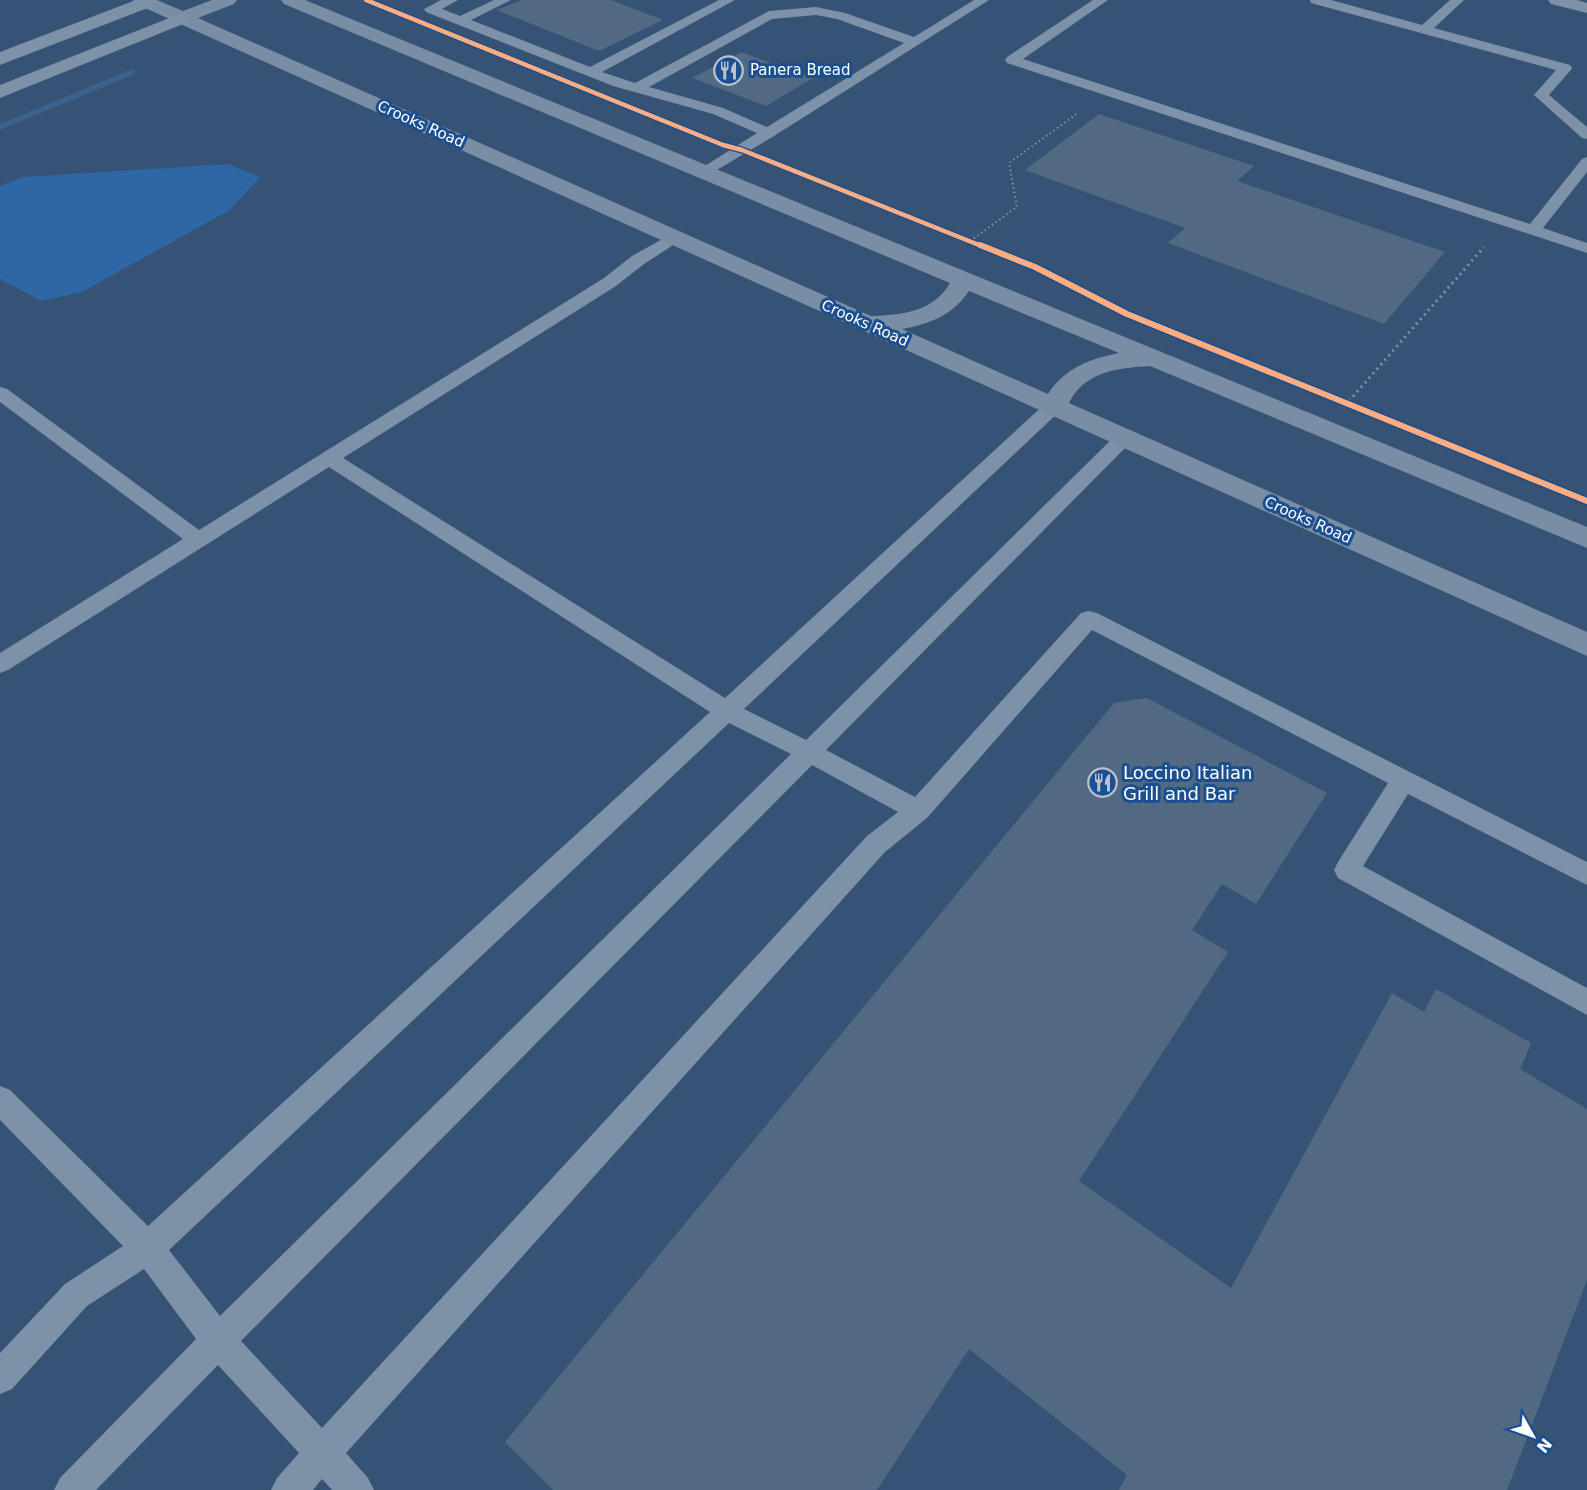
<svg xmlns="http://www.w3.org/2000/svg" width="1587" height="1490" font-family="'DejaVu Sans',sans-serif">
  <style>
    .green { fill: #2f66a5 }
    .lines { fill: none; stroke-linecap: round; stroke-linejoin: round }
    .stream { fill: #3b618d; fill-rule: evenodd }
    .building { fill: #526984 }
    .path-far1 { stroke: #7d92a8; stroke-width: 2; stroke-dasharray: 1.5 3; stroke-linecap: butt }
    .path { stroke: #7d92a8; stroke-width: 3; stroke-dasharray: 2 4; stroke-linecap: butt }
    .lane { fill: #7d92a8; fill-rule: evenodd }
    .street { fill: #7d92a8; fill-rule: evenodd }
    .secondary { fill: #798da4; fill-rule: evenodd }
    .highway { fill: #7e92a7; fill-rule: evenodd }
    .cycleway-far1-casing { stroke: #1b4f8f; stroke-width: 7 }
    .cycleway-casing { stroke: #1b4f8f; stroke-width: 9 }
    .cycleway-far1 { stroke: #ffac80; stroke-width: 4.5 }
    .cycleway { stroke: #ffac80; stroke-width: 6 }
    .labels { text-anchor: middle; stroke-width: 6; stroke-linejoin: round; paint-order: stroke }
    .far-poi-label { font-size: 15px; fill: #fff; stroke: #1b4f8f; text-anchor: start }
    .far-street-label { font-size: 15px; fill: #fff; stroke: #1b4f8f }
    .poi-label { font-size: 18px; fill: #fff; stroke: #1b4f8f; text-anchor: start }
  </style>
  <rect width="100%" height="100%" fill="#365274"/>
  <!-- green -->
  <path class="green" d="M228 164 260 177 230 210 82 292 41 301 0 279V186L23 177Z"/>
  <g class="lines">
    <!-- stream -->
    <path class="stream" d="M132 69 135 70V74L0 130V124Z"/>
  </g>
  <!-- building -->
  <path class="building" d="M521 0H611L663 20 599 51 497 10Z
    M741 52 813 78 766 106 692 78Z
    M1099 114 1254 166 1237 181 1445 252 1384 324 1168 243 1185 228 1025 170Z
    M1147 698 1327 793 1256 904 1222 884 1192 930 1228 952 1079 1181 1231 1288 1392 993 1424 1012 1436 989 1531 1043 1520 1069 1587 1109V1280L1507 1490H1119L1127 1475 969 1349 877 1490H553L505 1442 1114 703Z"/>
  <g class="lines">
    <!-- path-far1 -->
    <path class="path-far1" d="M970 241 1017 207 1009 163 1078 113"/>
    <!-- path -->
    <path class="path" d="M1349 401 1484 247"/>
    <!-- lane -->
    <path class="lane" d="M441 0H458L442 9 460 16 494 0H511L471 20 590 67 719 0H735L602 72 635 83 769 11 816 7 845 13 914 37 974 0H989L774 136 705 177 700 175 697 172 700 169 757 133 713 114 613 86 426 12 424 9ZM816 15 837 19 904 43 767 127 723 108 649 87 772 19Z
      M1093 0H1108L1023 59 1530 224 1582 159 1587 157V172L1543 228 1587 243V253L1007 63 1005 60 1007 57Z
      M1310 0H1331L1422 25 1450 0H1464L1434 28 1570 65 1572 68 1570 71 1549 95 1587 127V139L1582 138 1534 95 1556 70 1311 3Z
      M675 232 683 237 681 240 644 264 616 286 343 458 725 698 1047 402H1061L1063 406 1061 410 744 709 806 740 1117 434 1124 432 1131 434 1134 438 1131 442 826 750 915 797 1081 613 1089 611 1097 613 1587 862V885L1408 794 1363 866 1587 988V1015L1338 878 1334 870 1338 862 1388 783 1092 630 927 818 885 852 346 1453 368 1478 374 1490H332L322 1479 313 1490H271L277 1478 299 1453 218 1365 96 1490H54L60 1478 196 1339 144 1269 87 1306 12 1389 0 1394V1353L65 1284 123 1246 0 1120V1086L10 1090 148 1226 710 712 329 467 8 670 0 673V653L183 539 0 402V387L7 389 199 530 604 278 632 256ZM729 723 791 754 220 1316 169 1250ZM812 765 898 812 867 836 322 1428 241 1341Z"/>
    <!-- street -->
    <path class="street" d="M1548 0H1577L1587 3V13L1551 4Z"/>
    <!-- secondary -->
    <path class="secondary" d="M133 0H157L183 11 212 0H237L234 4 198 18 871 316C902 315 933 312 950 283L284 4 281 0H305L1587 527V548L1150 366C1118 368 1085 371 1069 403L1587 632V656L176 22 136 4ZM969 291 1119 353C1089 359 1065 368 1048 394L902 329C930 324 953 315 969 291Z"/>
    <!-- highway -->
    <path class="highway" d="M136 0H154L156 2 153 6 0 65V52Z
      M182 13 188 14 191 18 188 22 0 98V85Z"/>
    <defs>
      <path id="cycleway-far1" d="M366 0 723 145 742 150 984 247"/>
      <path id="cycleway" d="M980 245 1035 267 1127 314 1587 501"/>
    </defs>
    <!-- cycleway-far1 casing -->
    <use href="#cycleway-far1" class="cycleway-far1-casing"/>
    <!-- cycleway casing -->
    <use href="#cycleway" class="cycleway-casing"/>
    <!-- cycleway-far1 -->
    <use href="#cycleway-far1" class="cycleway-far1"/>
    <!-- cycleway -->
    <use href="#cycleway" class="cycleway"/>
  </g>
  <!-- icons -->
  <defs>
    <symbol id="restaurant-ring" viewBox="-11 -11 22 22"><circle r="9.5" fill="#1b4f8f" stroke="#b9c2ce" stroke-width="1.5"/><path d="M-5-6h1v4h1v-4h1v4h1v-4h1v5L-1.5 .5V6h-2V.5L-5-1ZM5-6V6H3V1.5H1.5Q1.5-4 5-6Z" fill="#b9c2ce"/></symbol>
  </defs>
  <g fill-rule="evenodd">
    <use href="#restaurant-ring" x="712" y="54" width="33" height="33"/>
    <use href="#restaurant-ring" x="1086" y="766" width="33" height="33"/>
  </g>
  <g class="labels">
    <!-- far-poi labels -->
    <g class="far-poi-label">
      <text x="750" y="75">Panera Bread</text>
    </g>
    <!-- far-street labels -->
    <g class="far-street-label">
      <text transform="translate(421 124) rotate(24)" y="5">Crooks Road</text>
      <text transform="translate(865 323) rotate(24)" y="5">Crooks Road</text>
      <text transform="translate(1308 520) rotate(24)" y="5">Crooks Road</text>
    </g>
    <!-- poi labels -->
    <g class="poi-label">
      <text x="1123" y="779">Loccino Italian<tspan x="1123" dy="21">Grill and Bar</tspan></text>
    </g>
  </g>
  <!-- north arrow -->
  <g transform="translate(1533 1436) rotate(130)" stroke="#1b4f8f" stroke-width="4.5" paint-order="stroke">
  <path d="M0-4.5L10 22L0 15L-10 22Z" fill="#ffffff"/>
  <text y="-9" font-size="16" font-weight="bold" text-anchor="middle" fill="#ffffff">N</text>
  </g>
</svg>
